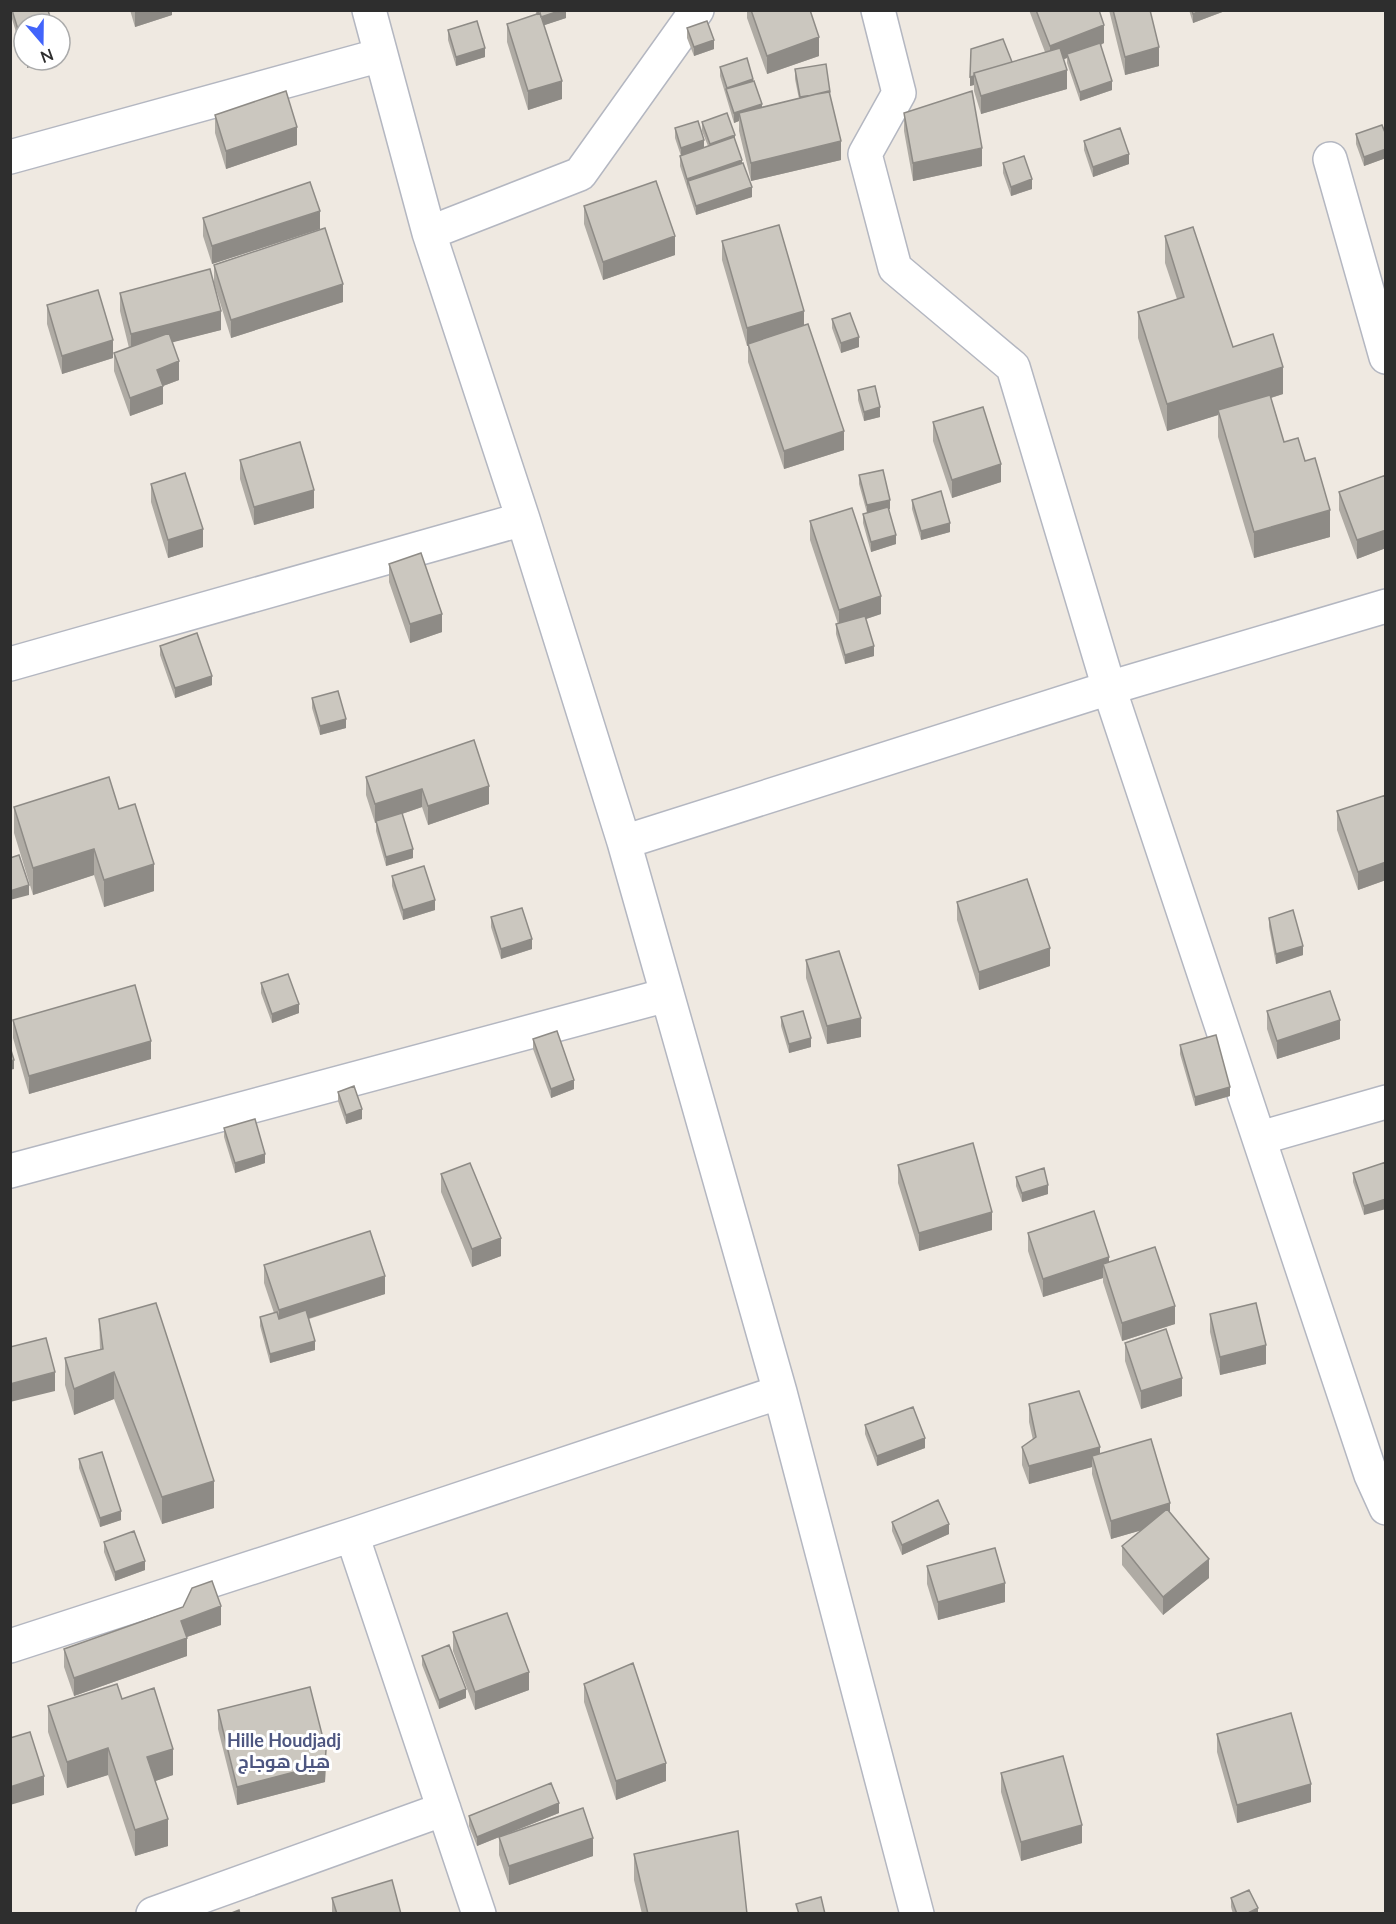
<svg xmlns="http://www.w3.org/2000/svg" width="1396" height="1924" font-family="Lato,Cairo,sans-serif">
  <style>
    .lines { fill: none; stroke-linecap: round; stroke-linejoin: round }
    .minor-casing { stroke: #b4b7c1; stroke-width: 36 }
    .minor { stroke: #fff; stroke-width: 33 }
    .wall { fill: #afaba4 }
    .shaded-wall { fill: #8e8b86 }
    .building { fill: #cbc7bf; stroke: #8e8b86; stroke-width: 1.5 }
    .labels { text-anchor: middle; stroke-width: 6; stroke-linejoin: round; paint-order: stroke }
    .neighbourhood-label { font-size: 18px; font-weight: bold; fill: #4d5680; stroke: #fff }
  </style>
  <rect width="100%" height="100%" fill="#efe9e1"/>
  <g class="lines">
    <defs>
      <path id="minor" d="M369 10 429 233 523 519 624 842 780 1392 917 1914
        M878 10 899 93 865 154 895 268 1013 367 1109 688 1371 1475 1386 1508
        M10 157 381 55
        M1330 159 1386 357
        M429 233 580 174 697 10
        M10 664 523 519
        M624 842 1109 688 1386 606
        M1260 1138 1386 1102
        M10 1171 667 995
        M352 1535 479 1914
        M10 1646 352 1535 780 1392
        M153 1914 444 1809"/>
    </defs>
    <!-- minor casing -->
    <use href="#minor" class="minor-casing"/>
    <!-- minor -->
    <use href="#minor" class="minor"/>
  </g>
  <!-- wall -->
  <path class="wall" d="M12 10 24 24V58L12 19Z
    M130 10H172V15L135 27Z
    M536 10H566V18L544 25 562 99 528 110 507 42V24L536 15Z
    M747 10H810L819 56 767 74 747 18Z
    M1029 10H1099L1104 43 1101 45 1112 90 1080 101 1067 63V58L1064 59 1067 89 981 114 974 91V85L970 86 971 49 1012 62 1045 52Z
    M1109 10H1150L1159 66 1125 75Z
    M1189 10H1225V11L1193 23Z
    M687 28 714 49 694 56 687 38Z
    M448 30 485 57 456 66 448 40Z
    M720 67 753 81 762 107 799 99 795 79V69L830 92V97L841 160 751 181 739 131V121L734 123 720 76Z
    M904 113 982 166 913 181 904 131Z
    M215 115 297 145 226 169 215 133Z
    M702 122 735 139 752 197 696 215 680 166V156H681L675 138V128L704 148 708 146 702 131Z
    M1356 134 1386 135V158L1364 166 1356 144Z
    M1084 141 1129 164 1093 177 1084 150Z
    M1003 163 1032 189 1011 196 1003 173Z
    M584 206 675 255 603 280 584 224Z
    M203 218 320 229 212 264 203 236Z
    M1165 236 1233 347 1283 394 1271 398 1284 442 1305 461 1330 537 1254 558 1218 437V415L1167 431 1138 338V312L1177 299 1165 263Z
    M722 241 804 326 844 450 784 469 748 362V345L747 346 722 260Z
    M214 265 343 302 231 338 214 283Z
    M120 293 221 330 172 342 179 380 163 386V404L130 416 114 371V353L129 348 120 311Z
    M47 305 113 358 62 374 47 324Z
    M832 319 859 347 841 353 832 328Z
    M858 390 880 417 864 421 858 400Z
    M933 422 1001 482 952 498 933 441Z
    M240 460 314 508 254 525 240 479Z
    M859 475 890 509H889L896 544 871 552 863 523V514L867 513 859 484Z
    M1386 475V548L1357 559 1339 510V492Z
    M151 484 203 547 168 558 151 502Z
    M912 500 950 532 921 540 912 509Z
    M810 521 881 614 866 619 874 656 845 664 836 634V624H838L810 540Z
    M389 564 442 632 410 643 389 582Z
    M160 646 212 685 175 698 160 655Z
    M312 698 346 728 320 735 312 708Z
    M366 777 489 804 428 825 422 807 402 814 413 858 386 866 376 831V822L375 823 366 795Z
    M1386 795V880L1358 890 1337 830V811Z
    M14 807 119 809 154 891 104 907 94 875 33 895 14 833Z
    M392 876 435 910 403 920 392 886Z
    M957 902 1050 966 979 990 957 920Z
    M491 917 532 949 501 959 491 927Z
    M1269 918 1303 955 1276 964 1269 927Z
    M806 960 861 1037 827 1044 806 978Z
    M261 983 299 1013 272 1023 261 993Z
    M1267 1011 1340 1039 1277 1059 1267 1029Z
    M781 1017 811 1047 789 1053 781 1026Z
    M13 1020 151 1059 29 1094 13 1038Z
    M533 1039 574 1089 551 1098 533 1049Z
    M1180 1045 1230 1096 1195 1106 1180 1054Z
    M338 1092 362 1119 346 1124 338 1101Z
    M224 1128 265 1163 235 1173 224 1137Z
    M1386 1162 1364 1215 1353 1182V1173Z
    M898 1165 992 1230 919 1251 898 1183Z
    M441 1174 501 1256 472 1267 441 1192Z
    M1016 1177 1048 1194 1022 1202 1016 1186Z
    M1028 1233 1109 1262 1175 1324 1122 1341 1103 1282V1278L1043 1297 1028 1251Z
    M264 1265 385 1294 309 1319 315 1350 270 1363 260 1326V1317L274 1313 264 1283Z
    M1210 1314 1266 1364 1220 1375 1210 1332Z
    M99 1319 214 1508 162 1524 114 1399 74 1415 65 1385V1358L100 1350Z
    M1125 1343 1182 1396 1141 1409 1125 1361Z
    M1029 1404 1100 1454 1170 1513 1209 1578 1163 1615 1122 1565V1546L1142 1530 1111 1539 1092 1474V1467L1029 1484 1022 1465V1447L1033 1440 1029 1422Z
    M865 1425 925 1448 877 1466 865 1434Z
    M79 1459 121 1520 100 1527 79 1468Z
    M892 1522 949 1534 902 1555 892 1531Z
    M104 1542 145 1570 115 1581 104 1552Z
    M927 1566 1005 1602 938 1620 927 1584Z
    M221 1625 187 1637V1656L74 1696 64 1667V1649Z
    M453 1632 529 1690 475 1710 453 1651Z
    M422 1656 466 1698 439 1709 422 1665Z
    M584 1684 666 1781 616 1800 584 1702Z
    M122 1699 173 1775 155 1781 168 1846 135 1856 108 1775 67 1788 48 1732V1706Z
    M218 1710 326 1768 325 1782 237 1805 218 1729Z
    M1217 1734 1311 1802 1237 1823 1217 1752Z
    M1001 1773 1082 1843 1021 1861 1001 1792Z
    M559 1813 507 1834 593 1856 509 1885 499 1855V1837L477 1846 469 1826V1816Z
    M634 1854 747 1914H642L634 1880Z
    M332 1898 401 1914H332Z
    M1231 1898 1258 1914H1233L1231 1907Z"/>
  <!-- shaded-wall -->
  <path class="shaded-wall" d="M135 10H172V15L135 27Z
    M562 10H566V18L539 27V17Z
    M1202 10H1225V11L1193 23V14Z
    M1104 25V43L1068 57 1067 54V58L1050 64V46Z
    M819 37V56L767 74V56Z
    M714 40V49L694 56V47Z
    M1159 47V66L1125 75V57Z
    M485 48V57L456 66V57Z
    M27 60H54L27 68Z
    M1067 70V89L981 114V96Z
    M974 76V85L970 86V77Z
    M753 79V89L727 90V88Z
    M562 81V99L528 110V91Z
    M1112 81V90L1080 101V92Z
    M762 104V114L739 113V121L734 123V113Z
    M297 127V145L226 169V151Z
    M735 135V144L710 153V144Z
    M704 140V149L681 157V148Z
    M841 141V160L751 181V163Z
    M982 148V166L913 181V163Z
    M1386 149V158L1364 166V157Z
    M1129 154V164L1093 177V167Z
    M742 160V169L688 181 687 189V179Z
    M1032 179V189L1011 196V187Z
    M752 187V197L696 215V206Z
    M320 211V229L212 264V246Z
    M675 236V255L603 280V262Z
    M343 284V302L231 338V320Z
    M221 311V330L131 353V334Z
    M804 311V330L747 346V328Z
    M859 337V347L841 353V343Z
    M113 340V358L62 374V356Z
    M179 361V380L163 386V404L130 416V398L157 370Z
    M1283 367V394L1219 414 1218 410V415L1167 431V404Z
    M880 407V417L864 421V412Z
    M844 431V450L784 469V451Z
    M1001 464V482L952 498V480Z
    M314 490V508L254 525V507Z
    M890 500V509L867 514V505Z
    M1330 510V537L1254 558V532Z
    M950 523V532L921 540V531Z
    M203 529V547L168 558V540Z
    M1386 530V548L1357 559V540Z
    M896 535V544L871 552V542Z
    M881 596V614L839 628V610Z
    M442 614V632L410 643V624Z
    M874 646V656L845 664V655Z
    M212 676V685L175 698V688Z
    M346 719V728L320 735V726Z
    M489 786V804L428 825V806Z
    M422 789V807L375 823V804Z
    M94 849V875L33 895V868Z
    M413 849V858L386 866V857Z
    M1386 862V880L1358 890V872Z
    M154 864V891L104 907V880Z
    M29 885V895L10 900V891Z
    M435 900V910L403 920V910Z
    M532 939V949L501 959V949Z
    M1303 946V955L1276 964V954Z
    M1050 948V966L979 990V972Z
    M299 1004V1013L272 1023V1014Z
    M861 1018V1037L827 1044V1026Z
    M1340 1020V1039L1277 1059V1041Z
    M811 1038V1047L789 1053V1044Z
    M151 1041V1059L29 1094V1076Z
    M14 1060V1069L10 1070V1061Z
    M574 1080V1089L551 1098V1089Z
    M1230 1087V1096L1195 1106V1097Z
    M362 1109V1119L346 1124V1115Z
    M265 1154V1163L235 1173V1163Z
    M1048 1185V1194L1022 1202V1193Z
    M1386 1199V1209L1364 1215V1206Z
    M992 1212V1230L919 1251V1233Z
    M501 1238V1256L472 1267V1249Z
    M1109 1257V1276L1103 1264V1278L1043 1297V1279Z
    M385 1276V1294L279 1328V1310Z
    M1175 1306V1324L1122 1341V1323Z
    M315 1341V1350L270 1363V1354Z
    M1266 1345V1364L1220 1375V1357Z
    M55 1372V1391L10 1402V1384Z
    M114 1372V1399L74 1415V1389Z
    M1182 1378V1396L1141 1409V1391Z
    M925 1438V1448L877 1466V1456Z
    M12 1439V1457L10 1458V1440Z
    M1100 1447V1465L1092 1456V1467L1029 1484V1466Z
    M214 1481V1508L162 1524V1497Z
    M1170 1503V1522L1111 1539V1521Z
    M121 1511V1520L100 1527V1518Z
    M949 1524V1534L902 1555V1545Z
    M1209 1559V1578L1163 1615V1597Z
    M145 1561V1570L115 1581V1572Z
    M1005 1583V1602L938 1620V1602Z
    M221 1606V1625L181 1639V1621Z
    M187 1638V1656L74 1696V1678Z
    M529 1672V1690L475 1710V1692Z
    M466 1689V1698L439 1709V1700Z
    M108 1748V1775L67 1788V1762Z
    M173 1749V1775L147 1784V1757Z
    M326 1750 325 1782 237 1805V1787Z
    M666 1763V1781L616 1800V1781Z
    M44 1776V1795L10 1805V1787Z
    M1311 1784V1802L1237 1823V1805Z
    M559 1803V1813L477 1846V1837Z
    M168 1819V1846L135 1856V1830Z
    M1082 1825V1843L1021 1861V1842Z
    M593 1838V1856L509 1885V1866Z
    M1258 1908V1914H1246Z"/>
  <!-- building -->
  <path class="building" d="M12 10H48L52 24H24V49Z
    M538 10H562L541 17 540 13 538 14Z
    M751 10H810L819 37 767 56Z
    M1036 10H1099L1104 25 1050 46Z
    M1113 10H1150L1159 47 1125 57Z
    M1192 10H1202L1193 14Z
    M540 13 562 81 528 91 507 24Z
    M477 21 485 48 456 57 448 30Z
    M707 21 714 40 694 47 687 28Z
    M1003 39 1012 62 974 73V76L970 77 971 49Z
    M1100 43 1112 81 1080 92 1067 54Z
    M1060 48 1067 70 981 96 974 73Z
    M747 58 753 79 727 88 720 67Z
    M826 64 830 92 800 97 795 69Z
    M754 81 762 104 734 113 726 89Z
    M286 91 297 127 226 151 215 115Z
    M829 91 841 141 751 163 739 113Z
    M972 91 982 148 913 163 904 113Z
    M727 113 735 135 710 144 702 122Z
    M698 121 704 140 681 148 675 128Z
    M1382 125 1386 135V149L1364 157 1356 134Z
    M1120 128 1129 154 1093 167 1084 141Z
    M734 137 742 160 687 179 680 156Z
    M1024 156 1032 179 1011 187 1003 163Z
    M743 163 752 187 696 206 688 181Z
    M656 181 675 236 603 262 584 206Z
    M310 182 320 211 212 246 203 218Z
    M779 225 804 311 747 328 722 241Z
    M1193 227 1233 347 1273 334 1283 367 1167 404 1138 312 1184 297 1165 236Z
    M325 228 343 284 231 320 214 265Z
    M210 269 221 311 131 334 120 293Z
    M98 290 113 340 62 356 47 305Z
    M850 313 859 337 841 343 832 319Z
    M808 324 844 431 784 451 748 344Z
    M169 333 179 361 157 370 163 386 130 398 114 353Z
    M875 386 880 407 864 412 858 390Z
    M1270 395 1284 442 1298 438 1305 461 1315 458 1330 510 1254 532 1218 410Z
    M983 407 1001 464 952 480 933 422Z
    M300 442 314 490 254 507 240 460Z
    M883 470 890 500 867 505 859 475Z
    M185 473 203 529 168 540 151 484Z
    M1386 475V530L1357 540 1339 492Z
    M941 491 950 523 921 531 912 500Z
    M888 507 896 535 871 542 863 514Z
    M852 508 881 596 839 610 810 521Z
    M421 553 442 614 410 624 389 564Z
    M865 616 874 646 845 655 836 624Z
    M197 633 212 676 175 688 160 646Z
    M338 691 346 719 320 726 312 698Z
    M474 740 489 786 428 806 422 789 375 804 366 777Z
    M109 777 119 809 135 804 154 864 104 880 94 849 33 868 14 807Z
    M1386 795V862L1358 872 1337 811Z
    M402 813 413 849 386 857 376 821Z
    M19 855 29 885 10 891V858Z
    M424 866 435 900 403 910 392 876Z
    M1027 879 1050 948 979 972 957 902Z
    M522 908 532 939 501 949 491 917Z
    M1293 910 1303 946 1276 954 1269 918Z
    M839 951 861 1018 827 1026 806 960Z
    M288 974 299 1004 272 1014 261 983Z
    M135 985 151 1041 29 1076 13 1020Z
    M1330 991 1340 1020 1277 1041 1267 1011Z
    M803 1011 811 1038 789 1044 781 1017Z
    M557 1031 574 1080 551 1089 533 1039Z
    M1216 1035 1230 1087 1195 1097 1180 1045Z
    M10 1047 14 1060 10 1061Z
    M354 1086 362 1109 346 1115 338 1092Z
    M255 1119 265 1154 235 1163 224 1128Z
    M973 1143 992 1212 919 1233 898 1165Z
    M1386 1162V1199L1364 1206 1353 1173Z
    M470 1163 501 1238 472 1249 441 1174Z
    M1044 1168 1048 1185 1022 1193 1016 1177Z
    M1094 1211 1109 1257 1043 1279 1028 1233Z
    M370 1231 385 1276 279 1310 264 1265Z
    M1155 1247 1175 1306 1122 1323 1103 1264Z
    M156 1303 214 1481 162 1497 114 1372 74 1389 65 1358 103 1349 99 1319Z
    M1256 1303 1266 1345 1220 1357 1210 1314Z
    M306 1310 315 1341 270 1354 260 1317 277 1312 279 1319Z
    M1166 1329 1182 1378 1141 1391 1125 1343Z
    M46 1338 55 1372 10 1384V1347Z
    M1079 1391 1100 1447 1029 1466 1022 1447 1036 1437 1029 1404Z
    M913 1407 925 1438 877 1456 865 1425Z
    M1151 1439 1170 1503 1111 1521 1092 1456Z
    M102 1452 121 1511 100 1518 79 1459Z
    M938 1500 949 1524 902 1545 892 1522Z
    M1167 1509 1209 1559 1163 1597 1122 1546Z
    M134 1531 145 1561 115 1572 104 1542Z
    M995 1548 1005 1583 938 1602 927 1566Z
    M212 1581 221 1606 181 1621 187 1638 74 1678 64 1649 183 1607 192 1588Z
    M507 1613 529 1672 475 1692 453 1632Z
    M449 1645 466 1689 439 1700 422 1656Z
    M633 1663 666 1763 616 1781 584 1684Z
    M117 1684 122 1699 154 1688 173 1749 147 1757 168 1819 135 1830 108 1748 67 1762 48 1706Z
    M310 1687 326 1750 325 1764 237 1787 218 1710Z
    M1291 1713 1311 1784 1237 1805 1217 1734Z
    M30 1732 44 1776 10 1787V1738Z
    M1063 1756 1082 1825 1021 1842 1001 1773Z
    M551 1783 559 1803 477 1837 469 1816Z
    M583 1808 593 1838 509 1866 499 1837Z
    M738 1831 747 1914H648L634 1854Z
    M392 1880 401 1914H337L332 1898Z
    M1249 1890 1258 1908 1246 1914H1237L1231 1898Z
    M821 1897 825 1914H799L796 1904Z
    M239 1910 240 1914H229Z"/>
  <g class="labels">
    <!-- neighbourhood labels -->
    <g class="neighbourhood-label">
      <text x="284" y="1747">Hille Houdjadj<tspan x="284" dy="21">هيل هوجاج</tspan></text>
    </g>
  </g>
  <!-- border -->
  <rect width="1396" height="1924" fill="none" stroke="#2e2e2e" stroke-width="24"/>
  <!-- north arrow -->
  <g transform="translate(42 42) rotate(160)"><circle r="28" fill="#ffffff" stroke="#ababab" stroke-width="1.5"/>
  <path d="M0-4.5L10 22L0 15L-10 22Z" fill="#4264fb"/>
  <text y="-9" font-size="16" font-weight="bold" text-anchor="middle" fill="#2e2e2e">N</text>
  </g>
</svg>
